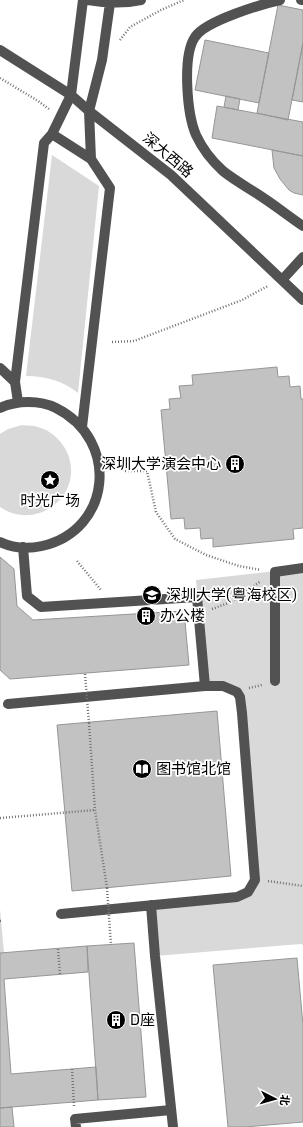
<svg xmlns="http://www.w3.org/2000/svg" width="303" height="1127" font-family="'Exo 2','Noto Sans SC',sans-serif">
  <style>
    .green { fill: #d9d9d9 }
    .building { fill: #c2c2c2; stroke: #969696 }
    .lines { fill: none; stroke-linecap: round; stroke-linejoin: round }
    .path { stroke: #747474; stroke-width: 2.5; stroke-dasharray: 1 2; stroke-linecap: butt }
    .minor { stroke: #525252; stroke-width: 10 }
    .path-bridge { stroke: #747474; stroke-width: 2.5; stroke-dasharray: 1 2; stroke-linecap: butt }
    .labels { text-anchor: middle; stroke-width: 3.5; stroke-linejoin: round; paint-order: stroke }
    .street-label { font-size: 15px; fill: #000; stroke: #fff }
    .poi-label { font-size: 15px; fill: #000; stroke: #fff; text-anchor: start }
  </style>
  <rect width="100%" height="100%" fill="#fff"/>
  <!-- green -->
  <path class="green" d="M52 155 99 186 78 393C63 381 46 376 26 376Z
    M22 425C27 426 33 425 38 427 50 430 60 439 66 450 87 492 39 533 0 507V434L8 429Z
    M303 568V945L301 944 155 956 151 905 237 897 255 880 237 692 205 686 196 580Z
    M0 909 4 953H0Z"/>
  <!-- building -->
  <path class="building" d="M278 5 303 10V43L288 120 257 113Z
    M205 40 269 53 259 103 195 90Z
    M303 43V102L292 100Z
    M226 96 240 99 238 110 224 107Z
    M217 106 303 122V156L212 138Z
    M272 150 303 156V195L294 193 289 190 280 179 274 168Z
    M277 367 278 377 289 376 290 387 300 386 301 399H303V528L293 529 294 539 213 547V538L201 539 200 528 185 529 184 518 171 519 161 410 170 409 169 399 181 398 179 386 193 385 192 375Z
    M0 557 14 569 17 606 33 620 184 611 189 665 10 679 0 670Z
    M217 711 231 876 72 891 57 725Z
    M134 943 146 1097 98 1100 87 946Z
    M87 946 88 972 4 979 11 1074 96 1067 98 1100 0 1108V953Z
    M297 958 303 1025V1122L245 1127H228L213 965Z
    M12 1107 14 1127H0V1108Z"/>
  <g class="lines">
    <!-- path -->
    <path class="path" d="M120 40 130 27 161 10 184 0
      M0 78 38 101 49 109
      M112 342 134 341 242 300 268 286
      M125 471H147L156 512 175 539 206 555 239 566 261 570
      M77 561 101 590
      M212 609 231 602 261 581
      M249 688 262 685
      M89 723 95 810 107 888
      M0 818 95 810
      M268 881 303 886
      M0 921H1
      M58 949 60 974
      M72 1069 74 1106"/>
    <!-- minor -->
    <path class="minor" d="M88 0C106 3 122 4 141 0
      M280 0C262 4 205 21 195 37 182 56 187 114 196 135 202 148 212 161 223 171 233 179 245 186 256 193 272 203 287 215 303 226
      M301 0H303
      M0 50 71 95 89 111 171 175 303 300
      M52 134 91 159
      M282 280 303 257
      M0 368 15 382
      M18 402 15 382 44 143 52 134 71 95 83 0
      M0 408C17 400 40 400 56 408 120 440 112 530 42 546 28 549 13 548 0 542
      M82 427 110 188 91 159 89 111 102 60 110 3
      M23 547 27 596 41 607 197 597 205 686
      M275 681V572L303 568
      M8 704 205 686H223L237 692 240 697 242 713 255 880 248 892 237 897 61 914
      M151 905 155 956 173 1127
      M76 1127 75 1119 171 1110"/>
    <!-- path-bridge -->
    <path class="path-bridge" d="M85 674 89 723
      M107 888 111 945"/>
  </g>
  <!-- icons -->
  <defs>
    <symbol id="building-disc" viewBox="-11 -11 22 22"><circle r="9.5" fill="#000" stroke="#fff"/><path d="M-4-6H4V6H1V3H-1V6H-4ZM-2.5-4.3h1.7v1.8h-1.7ZM.8-4.3h1.7v1.8H.8ZM-2.5-1h1.7V.8h-1.7ZM.8-1h1.7V.8H.8Z" fill="#fff"/></symbol>
    <symbol id="sight-disc" viewBox="-11 -11 22 22"><circle r="9.5" fill="#000" stroke="#fff"/><path d="M0-6L1.8-2.2L6-1.7L2.9 1.2L3.7 5.4L0 3.3L-3.7 5.4L-2.9 1.2L-6-1.7L-1.8-2.2Z" fill="#fff"/></symbol>
    <symbol id="university-disc" viewBox="-11 -11 22 22"><circle r="9.5" fill="#000" stroke="#fff"/><path d="M0-5L7-2L0 1L-7-2ZM-4 1L0 2.5L4 1V4Q0 6-4 4Z" fill="#fff"/></symbol>
    <symbol id="library-disc" viewBox="-11 -11 22 22"><circle r="9.5" fill="#000" stroke="#fff"/><path d="M-6-4Q-3-5.5-.7-3.5V5Q-3 3-6 4ZM6-4Q3-5.5 .7-3.5V5Q3 3 6 4Z" fill="#fff"/></symbol>
  </defs>
  <g fill-rule="evenodd">
    <use href="#building-disc" x="224" y="453" width="22" height="22"/>
    <use href="#sight-disc" x="39" y="469" width="22" height="22"/>
    <use href="#university-disc" x="141" y="584" width="22" height="22"/>
    <use href="#building-disc" x="135" y="605" width="22" height="22"/>
    <use href="#library-disc" x="131" y="758" width="22" height="22"/>
    <use href="#building-disc" x="105" y="1009" width="22" height="22"/>
  </g>
  <g class="labels">
    <!-- street labels -->
    <g class="street-label">
      <text transform="translate(168 155) rotate(40)" y="5">深大西路</text>
    </g>
    <!-- poi labels -->
    <g class="poi-label">
      <text x="221" y="469" text-anchor="end">深圳大学演会中心</text>
      <text x="50" y="506" text-anchor="middle">时光广场</text>
      <text x="166" y="600">深圳大学(粤海校区)</text>
      <text x="160" y="621">办公楼</text>
      <text x="156" y="774">图书馆北馆</text>
      <text x="130" y="1025">D座</text>
    </g>
  </g>
  <!-- north arrow -->
  <g transform="translate(275 1099) rotate(96)" stroke="#ffffff" stroke-width="3" paint-order="stroke">
  <path d="M0-3L7 15L0 10L-7 15Z" fill="#000000"/>
  <text y="-6" font-size="11" font-weight="bold" text-anchor="middle" fill="#000000">北</text>
  </g>
</svg>
